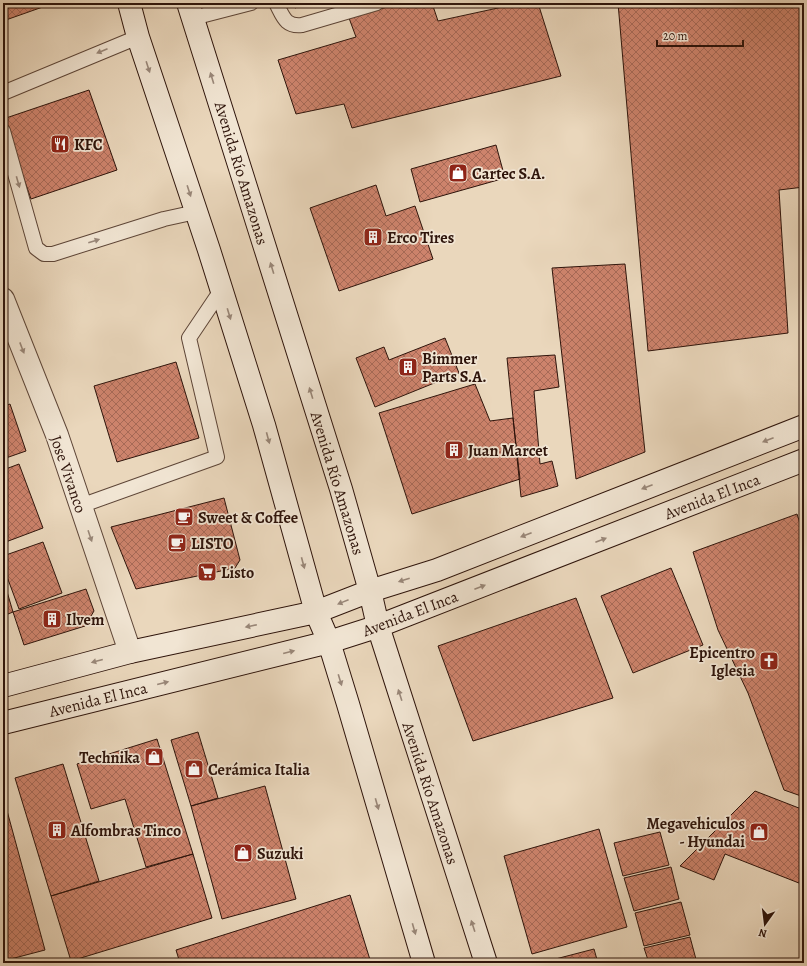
<svg xmlns="http://www.w3.org/2000/svg" width="807" height="966" font-family="Alegreya,serif">
  <style>
    .building { fill: url(#building-cross-hatch); stroke: #2e140b }
    .lines { fill: none; stroke-linecap: round; stroke-linejoin: round }
    .service-casing { stroke: #5d4537; stroke-width: 16 }
    .minor-casing { stroke: #5d4537; stroke-width: 24 }
    .secondary-casing { stroke: #2e140b; stroke-width: 24 }
    .service { stroke: #f1e5d3; stroke-width: 14 }
    .minor { stroke: #f1e5d3; stroke-width: 22 }
    .secondary { stroke: #f1e5d3; stroke-width: 22 }
    .oneway { fill: #998779 }
    .labels { text-anchor: middle; stroke-width: 3.5; stroke-linejoin: round; paint-order: stroke }
    .poi-label { font-size: 16px; font-weight: bold; fill: #2e140b; stroke: #f1e5d3; text-anchor: start }
    .street-label { font-size: 16px; fill: #2e140b; stroke: #f1e5d3 }
  </style>
  <defs>
    <pattern id="building-cross-hatch" width="8" height="8" patternUnits="userSpaceOnUse"><rect width="8" height="8" fill="#cd836c"/><path d="M0 0l8 8M0 8l8-8" fill="none" stroke="#a76a57"/></pattern>
  </defs>
  <rect width="100%" height="100%" fill="#ead7bc"/>
  <filter id="stains"><feTurbulence type="fractalNoise" baseFrequency=".005" numOctaves="4"/><feColorMatrix values="0 0 0 0 .2 0 0 0 0 .09 0 0 0 0 .02 0 0 0 .5 -.17"/></filter>
  <radialGradient id="worn" r=".72"><stop offset=".6" stop-color="#630" stop-opacity="0"/><stop offset="1" stop-color="#630" stop-opacity=".3"/></radialGradient>
  <!-- building -->
  <path class="building" d="M3 3H54L3 21Z
    M294 3H310L295 8Z
    M400 3H432L438 21 521 3H538L561 76 352 128 344 104 296 114 278 60 356 37 349 18Z
    M618 3H804V187L779 190 788 333 648 351Z
    M89 90 117 170 31 199 3 119Z
    M496 145 505 178 420 202 411 169Z
    M376 185 386 216 415 206 433 259 339 291 310 208Z
    M625 264 645 452 576 479 552 268Z
    M445 338 459 373 375 407 356 358 384 347 389 360Z
    M555 355 559 387 534 391 540 464 552 461 558 486 521 497 507 358Z
    M176 362 199 438 117 462 94 386Z
    M475 384 490 421 513 418 520 479 412 514 379 413Z
    M10 404 26 451 3 459V407Z
    M19 464 43 528 3 543V470Z
    M224 498 240 560 235 568 136 589 111 527Z
    M797 514 804 536V797L784 790 748 693 718 630 693 552Z
    M43 542 62 593 19 609 3 566V556Z
    M671 568 703 645 633 673 601 596Z
    M3 578 13 612 3 616Z
    M86 589 94 611 85 626 24 645 13 612Z
    M576 598 613 698 473 741 438 646Z
    M198 732 218 798 191 806 171 740Z
    M157 739 193 854 146 867 125 799 91 809 77 764Z
    M63 764 99 881 51 896 15 778Z
    M265 786 296 899 222 919 191 806Z
    M755 791 804 810V885L725 854 714 880 680 866Z
    M3 796 45 950 3 961Z
    M599 829 627 927 532 954 504 856Z
    M660 832 669 865 623 876 614 843Z
    M193 854 212 918 71 961 51 896Z
    M671 867 679 899 634 911 624 878Z
    M350 895 371 963H180L176 950Z
    M681 902 690 935 644 946 635 913Z
    M690 937 697 963H649L644 948Z
    M594 949 598 963H544V962Z
    M156 959 157 963H142Z"/>
  <g class="lines">
    <defs>
      <path id="service" d="M276 3C283 16 285 27 302 25L377 3
        M193 18 251 3
        M3 93 138 37
        M3 131 36 248 44 254H53L164 219 196 212
        M80 506 217 457 189 338 222 289"/>
      <path id="minor" d="M3 299 57 435 130 652"/>
      <path id="secondary" d="M129 3 138 37 209 250 264 425 316 612 329 642 348 704 424 963
        M188 3 341 489 370 591 378 626 486 963
        M3 686 130 652 316 612 370 591 437 570 804 426
        M3 723 329 642 376 627 804 460"/>
    </defs>
    <!-- service casing -->
    <use href="#service" class="service-casing"/>
    <!-- minor casing -->
    <use href="#minor" class="minor-casing"/>
    <!-- secondary casing -->
    <use href="#secondary" class="secondary-casing"/>
    <!-- service -->
    <use href="#service" class="service"/>
    <!-- minor -->
    <use href="#minor" class="minor"/>
    <!-- secondary -->
    <use href="#secondary" class="secondary"/>
  </g>
  <!-- one-way arrows -->
  <defs><path id="oneway-solid" d="M-6-.8H1V-3.2L6.5 0L1 3.2V.8H-6Z"/></defs>
  <g class="oneway">
    <use href="#oneway-solid" transform="translate(102 51) rotate(157)"/>
    <use href="#oneway-solid" transform="translate(148 67) rotate(72)"/>
    <use href="#oneway-solid" transform="translate(212 78) rotate(-107)"/>
    <use href="#oneway-solid" transform="translate(18 182) rotate(74)"/>
    <use href="#oneway-solid" transform="translate(189 191) rotate(72)"/>
    <use href="#oneway-solid" transform="translate(94 241) rotate(-18)"/>
    <use href="#oneway-solid" transform="translate(272 268) rotate(-107)"/>
    <use href="#oneway-solid" transform="translate(229 314) rotate(73)"/>
    <use href="#oneway-solid" transform="translate(22 348) rotate(69)"/>
    <use href="#oneway-solid" transform="translate(311 393) rotate(-107)"/>
    <use href="#oneway-solid" transform="translate(268 438) rotate(75)"/>
    <use href="#oneway-solid" transform="translate(768 440) rotate(159)"/>
    <use href="#oneway-solid" transform="translate(647 487) rotate(159)"/>
    <use href="#oneway-solid" transform="translate(526 535) rotate(159)"/>
    <use href="#oneway-solid" transform="translate(90 536) rotate(71)"/>
    <use href="#oneway-solid" transform="translate(601 540) rotate(-21)"/>
    <use href="#oneway-solid" transform="translate(303 563) rotate(75)"/>
    <use href="#oneway-solid" transform="translate(404 580) rotate(162)"/>
    <use href="#oneway-solid" transform="translate(480 587) rotate(-21)"/>
    <use href="#oneway-solid" transform="translate(343 602) rotate(158)"/>
    <use href="#oneway-solid" transform="translate(251 626) rotate(168)"/>
    <use href="#oneway-solid" transform="translate(289 652) rotate(-14)"/>
    <use href="#oneway-solid" transform="translate(97 661) rotate(165)"/>
    <use href="#oneway-solid" transform="translate(340 680) rotate(73)"/>
    <use href="#oneway-solid" transform="translate(163 683) rotate(-14)"/>
    <use href="#oneway-solid" transform="translate(400 695) rotate(-108)"/>
    <use href="#oneway-solid" transform="translate(377 804) rotate(74)"/>
    <use href="#oneway-solid" transform="translate(473 926) rotate(-108)"/>
    <use href="#oneway-solid" transform="translate(414 929) rotate(74)"/>
  </g>
  <!-- icons -->
  <defs>
    <symbol id="restaurant-square" viewBox="-11 -11 22 22"><rect x="-9" y="-9" width="18" height="18" rx="4" fill="#8f2418" stroke="#f1e5d3"/><path d="M-5-6h1v4h1v-4h1v4h1v-4h1v5L-1.5 .5V6h-2V.5L-5-1ZM5-6V6H3V1.5H1.5Q1.5-4 5-6Z" fill="#fff"/></symbol>
    <symbol id="shop-square" viewBox="-11 -11 22 22"><rect x="-9" y="-9" width="18" height="18" rx="4" fill="#8f2418" stroke="#f1e5d3"/><path d="M-5-2.5h2.3a2.7 3.5 0 0 1 5.4 0H5L5.5 6h-11ZM-1.5-2.5h3a1.5 2.3 0 0 0-3 0Z" fill="#fff"/></symbol>
    <symbol id="building-square" viewBox="-11 -11 22 22"><rect x="-9" y="-9" width="18" height="18" rx="4" fill="#8f2418" stroke="#f1e5d3"/><path d="M-4-6H4V6H1V3H-1V6H-4ZM-2.5-4.3h1.7v1.8h-1.7ZM.8-4.3h1.7v1.8H.8ZM-2.5-1h1.7V.8h-1.7ZM.8-1h1.7V.8H.8Z" fill="#fff"/></symbol>
    <symbol id="cafe-square" viewBox="-11 -11 22 22"><rect x="-9" y="-9" width="18" height="18" rx="4" fill="#8f2418" stroke="#f1e5d3"/><path d="M-5.5-4.5H6V0H3Q3 3.5 0 3.5H-2.5Q-5.5 3.5-5.5 0ZM3-3.2v2h1.7v-2ZM-6 4.5H4V6H-6Z" fill="#fff"/></symbol>
    <symbol id="supermarket-square" viewBox="-11 -11 22 22"><rect x="-9" y="-9" width="18" height="18" rx="4" fill="#8f2418" stroke="#f1e5d3"/><path d="M-6-5.5h2.5l.6 2H6L4.5 2H-2.5L-4.4-4H-6ZM-1.5 3.2a1.3 1.3 0 1 0 .1 0ZM3 3.2a1.3 1.3 0 1 0 .1 0Z" fill="#fff"/></symbol>
    <symbol id="church-square" viewBox="-11 -11 22 22"><rect x="-9" y="-9" width="18" height="18" rx="4" fill="#8f2418" stroke="#f1e5d3"/><path d="M-1.2-6h2.4v3.5h3.3v2.4h-3.3V6h-2.4V-.1h-3.3v-2.4h3.3Z" fill="#fff"/></symbol>
  </defs>
  <g fill-rule="evenodd">
    <use href="#restaurant-square" x="49" y="133" width="22" height="22"/>
    <use href="#shop-square" x="447" y="162" width="22" height="22"/>
    <use href="#building-square" x="362" y="226" width="22" height="22"/>
    <use href="#building-square" x="397" y="356" width="22" height="22"/>
    <use href="#building-square" x="443" y="439" width="22" height="22"/>
    <use href="#cafe-square" x="173" y="506" width="22" height="22"/>
    <use href="#cafe-square" x="166" y="532" width="22" height="22"/>
    <use href="#supermarket-square" x="196" y="561" width="22" height="22"/>
    <use href="#building-square" x="41" y="608" width="22" height="22"/>
    <use href="#church-square" x="758" y="650" width="22" height="22"/>
    <use href="#shop-square" x="143" y="746" width="22" height="22"/>
    <use href="#shop-square" x="183" y="758" width="22" height="22"/>
    <use href="#building-square" x="46" y="819" width="22" height="22"/>
    <use href="#shop-square" x="748" y="821" width="22" height="22"/>
    <use href="#shop-square" x="232" y="842" width="22" height="22"/>
  </g>
  <g class="labels">
    <!-- poi labels -->
    <g class="poi-label">
      <text x="74" y="150">KFC</text>
      <text x="472" y="179">Cartec S.A.</text>
      <text x="387" y="243">Erco Tires</text>
      <text x="422" y="364">Bimmer<tspan x="422" dy="18">Parts S.A.</tspan></text>
      <text x="468" y="456">Juan Marcet</text>
      <text x="198" y="523">Sweet &amp; Coffee</text>
      <text x="191" y="549">LISTO</text>
      <text x="221" y="578">Listo</text>
      <text x="66" y="625">Ilvem</text>
      <text x="755" y="658" text-anchor="end">Epicentro<tspan x="755" dy="18">Iglesia</tspan></text>
      <text x="140" y="763" text-anchor="end">Technika</text>
      <text x="208" y="775">Cerámica Italia</text>
      <text x="745" y="829" text-anchor="end">Megavehiculos<tspan x="745" dy="18">- Hyundai</tspan></text>
      <text x="71" y="836">Alfombras Tinco</text>
      <text x="257" y="859">Suzuki</text>
    </g>
    <!-- street labels -->
    <g class="street-label">
      <text transform="translate(242 173) rotate(73)" y="6">Avenida Río Amazonas</text>
      <text transform="translate(69 474) rotate(71)" y="6">Jose Vivanco</text>
      <text transform="translate(338 483) rotate(73)" y="6">Avenida Río Amazonas</text>
      <text transform="translate(712 496) rotate(-21)" y="6">Avenida El Inca</text>
      <text transform="translate(410 613) rotate(-21)" y="6">Avenida El Inca</text>
      <text transform="translate(98 699) rotate(-14)" y="6">Avenida El Inca</text>
      <text transform="translate(431 793) rotate(72)" y="6">Avenida Río Amazonas</text>
    </g>
  </g>
  <!-- margin -->
  <rect width="807" height="966" fill="none" stroke="#ead7bc" stroke-width="16"/>
  <rect x="4" y="4" width="799" height="958" fill="none" stroke="#2e140b" stroke-width="2"/>
  <rect x="8" y="8" width="791" height="950" fill="none" stroke="#2e140b"/>
  <!-- north arrow -->
  <g transform="translate(765 924) rotate(194)" stroke="#f1e5d3" stroke-width="3" paint-order="stroke">
  <path d="M0-3L7 15L0 10L-7 15Z" fill="#2e140b"/>
  <text y="-6" font-size="11" font-weight="bold" text-anchor="middle" fill="#2e140b">N</text>
  </g>
  <!-- scale -->
  <path d="M657 40v6h86v-6" fill="none" stroke="#2e140b" stroke-width="2"/>
  <text x="663" y="40" font-size="12" fill="#2e140b" stroke="#f1e5d3" stroke-width="3" paint-order="stroke">20 m</text>
  <rect width="100%" height="100%" filter="url(#stains)"/>
  <rect width="100%" height="100%" fill="url(#worn)"/>
</svg>
